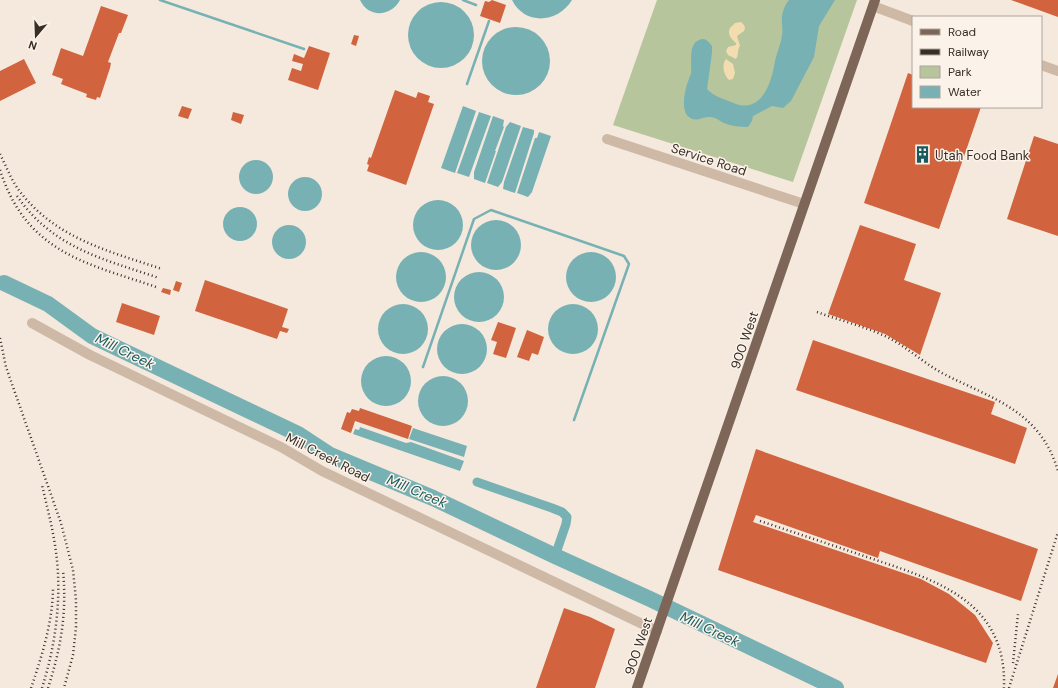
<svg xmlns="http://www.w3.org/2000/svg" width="1058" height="688" font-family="'DM Sans',sans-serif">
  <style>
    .green { fill: #b6c59b }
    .sand { fill: #f3ddb0 }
    .water { fill: #78b1b4 }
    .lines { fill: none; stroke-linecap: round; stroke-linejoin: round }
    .stream { stroke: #78b1b4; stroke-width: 2.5 }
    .canal { stroke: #78b1b4; stroke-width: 9 }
    .river { stroke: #78b1b4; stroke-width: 16 }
    .building { fill: #d1633e }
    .minor { stroke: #ceb9a7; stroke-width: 10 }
    .major { stroke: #7d6558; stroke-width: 10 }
    .rail { stroke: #3a2e28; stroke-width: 2.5; stroke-dasharray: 1 3; stroke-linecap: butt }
    .labels { text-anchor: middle; stroke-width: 3; stroke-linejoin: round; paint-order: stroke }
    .poi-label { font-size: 13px; fill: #3a2e28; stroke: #fbf3e9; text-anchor: start }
    .street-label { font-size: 13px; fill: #3a2e28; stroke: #fbf3e9 }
    .water-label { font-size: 14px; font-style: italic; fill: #195a5f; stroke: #fbf3e9 }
  </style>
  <rect width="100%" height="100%" fill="#f4e9dc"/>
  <!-- green -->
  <path class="green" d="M657 0H857L793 182 613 125Z"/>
  <!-- sand -->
  <path class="sand" d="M741 22 744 25 745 28 744 31 737 36 740 46C737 50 739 55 736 59L728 55 726 51 728 47 736 45V43C731 39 727 34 730 28L735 23Z
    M726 59 733 64 735 73 733 79 729 80C724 75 721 65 726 59Z"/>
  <!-- water -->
  <path class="water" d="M360 0H400C391 17 368 18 360 0Z
    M512 0H572C558 23 525 26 512 0Z
    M789 0H835L819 26 814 57 791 101 783 108 772 106 753 116 752 121 748 127C740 127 731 126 724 123 720 121 715 117 710 117 703 116 696 123 689 117 680 111 685 88 689 79 689 77 691 75 691 73 692 64 688 44 699 40 705 37 708 41 712 46V53L707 89C714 97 727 100 736 104 763 113 772 80 775 61 777 52 781 44 782 35 783 31 782 27 782 23 781 15 784 6 789 0Z
    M408 35a33 33 0 1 1 66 0a33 33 0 1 1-66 0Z
    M482 61a34 34 0 1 1 68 0a34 34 0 1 1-68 0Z
    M463 106 476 111 455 173 441 168Z
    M479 112 491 116 469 177 457 173Z
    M493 116 504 120 503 126 504 127 495 151H496L485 183 474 179V172Z
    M510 122 521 126 502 182 498 187 487 183 506 127Z
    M523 127 534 130V133L515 193 503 189 504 182Z
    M539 132 551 136 532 192 528 197 517 193 535 138H537Z
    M239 177a17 17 0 1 1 34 0a17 17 0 1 1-34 0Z
    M288 194a17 17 0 1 1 34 0a17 17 0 1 1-34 0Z
    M413 225a25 25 0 1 1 50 0a25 25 0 1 1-50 0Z
    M223 224a17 17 0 1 1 34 0a17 17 0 1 1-34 0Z
    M471 245a25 25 0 1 1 50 0a25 25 0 1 1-50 0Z
    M272 242a17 17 0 1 1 34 0a17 17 0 1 1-34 0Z
    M566 277a25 25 0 1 1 50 0a25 25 0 1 1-50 0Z
    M396 277a25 25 0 1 1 50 0a25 25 0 1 1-50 0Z
    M454 297a25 25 0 1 1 50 0a25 25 0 1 1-50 0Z
    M548 329a25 25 0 1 1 50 0a25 25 0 1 1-50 0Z
    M378 329a25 25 0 1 1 50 0a25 25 0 1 1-50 0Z
    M437 349a25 25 0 1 1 50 0a25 25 0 1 1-50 0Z
    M361 381a25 25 0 1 1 50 0a25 25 0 1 1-50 0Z
    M418 401a25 25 0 1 1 50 0a25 25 0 1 1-50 0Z
    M360 427 406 443 411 442 464 461 460 471 353 434 355 429 359 430Z
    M413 428 467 446 464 457 409 439Z"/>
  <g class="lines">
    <!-- stream -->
    <path class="stream" d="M160 0 304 49
      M463 0 476 5
      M467 84 489 21
      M423 367 474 219 491 210 624 256 629 264 574 420"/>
    <!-- canal -->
    <path class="canal" d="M477 482 552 508 562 512 567 517 566 524 555 556"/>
    <!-- river -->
    <path class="river" d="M4 283 48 304 92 336 298 434 330 455 433 498 555 556 650 599 836 688"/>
  </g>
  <!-- building -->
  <path class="building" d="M492 0 506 5 500 23 480 16 485 1 489 2Z
    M1011 0H1058V17Z
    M101 6 128 15 121 33H119L108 62 111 63 110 68 100 98 97 97 96 100 86 97 87 94 61 84 63 79 52 75 61 48 83 56Z
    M354 35 359 36 356 46 351 44Z
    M309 46 330 53 318 90 288 80 292 68 301 71 303 64 292 61 294 54 304 58Z
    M24 59 36 83 0 101V71Z
    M908 73 913 75V107H981L939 229 864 203Z
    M395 90 416 98 418 92 430 96 428 102 434 104 406 185 367 171 369 165 367 164 369 157 371 158Z
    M182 106 192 109 188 119 178 116Z
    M233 112 244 115 241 124 231 120Z
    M1034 136 1058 144V236L1007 219Z
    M860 225 916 244 904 280 941 293 920 355 885 334 828 314Z
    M205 280 288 309 282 327 289 329 287 333 280 331 277 339 195 311Z
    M176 281 182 283 179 292 173 290Z
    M163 288 171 290 170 295 161 292Z
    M122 303 160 316 154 335 116 322Z
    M498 322 516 328 506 358 493 354 497 342 491 340Z
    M527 330 544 337 538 355 532 353 529 361 517 357Z
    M813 340 995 402 991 414 1027 428 1015 464 796 390Z
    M360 408 412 426 408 439 355 421 351 433 341 429 347 412 350 413 352 409 359 411Z
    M756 449 1038 549 1021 601 880 551 878 558 756 515 753 522 921 579 949 594 975 615 993 643 986 663 718 570Z
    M564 608 590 617 615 629 595 688H536Z
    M1058 674V688H1053Z"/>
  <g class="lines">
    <!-- minor -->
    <path class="minor" d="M873 6 913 21
      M1041 65 1058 71
      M607 139 804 204
      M32 323 90 355 281 447 322 471 657 631"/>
    <!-- major -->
    <path class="major" d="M637 688 875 0"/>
    <!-- rail -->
    <path class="rail" d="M0 154C6 166 11 179 18 189 54 238 108 251 162 269
      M0 170C5 185 11 199 20 212 52 259 105 269 156 287
      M17 196C53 248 103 259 159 278
      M817 312C841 321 868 327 891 339 909 349 924 363 942 373 992 399 1040 410 1058 471
      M0 338 6 367 61 523 73 570 76 600V627L73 655 64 688
      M760 521C796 533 832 545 867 557 935 580 1007 600 1004 688
      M1013 663 1018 614
      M31 688C42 656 53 621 53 587
      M42 688C56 644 62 597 56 552 53 529 47 507 42 485
      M48 688C61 648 67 613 63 570
      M1009 688 1058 532"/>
  </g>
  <!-- icons -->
  <defs>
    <symbol id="building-bare" viewBox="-9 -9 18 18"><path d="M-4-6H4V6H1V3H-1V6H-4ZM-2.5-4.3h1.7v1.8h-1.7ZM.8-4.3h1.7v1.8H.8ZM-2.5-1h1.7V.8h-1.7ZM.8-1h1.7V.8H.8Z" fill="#195a5f" stroke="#fbf3e9" stroke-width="2.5" paint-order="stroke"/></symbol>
  </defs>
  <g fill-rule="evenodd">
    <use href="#building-bare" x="910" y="142" width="25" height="25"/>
  </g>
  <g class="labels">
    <!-- poi labels -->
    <g class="poi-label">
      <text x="935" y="160">Utah Food Bank</text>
    </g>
    <!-- street labels -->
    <g class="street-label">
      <text transform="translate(709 159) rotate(18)" y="5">Service Road</text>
      <text transform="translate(744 340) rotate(-71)" y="5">900 West</text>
      <text transform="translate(328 457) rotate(27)" y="5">Mill Creek Road</text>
      <text transform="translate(638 646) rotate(-71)" y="5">900 West</text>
    </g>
    <!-- water labels -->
    <g class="water-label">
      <text transform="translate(125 351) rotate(26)" y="5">Mill Creek</text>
      <text transform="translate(417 491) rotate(23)" y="5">Mill Creek</text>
      <text transform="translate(710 629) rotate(25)" y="5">Mill Creek</text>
    </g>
  </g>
  <!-- legend -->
  <rect x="912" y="16" width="130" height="92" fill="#fbf3e9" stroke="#aea49c"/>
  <rect x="920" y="29" width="20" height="6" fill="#7d6558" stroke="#aea49c"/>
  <text x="948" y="36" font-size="12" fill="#3a2e28">Road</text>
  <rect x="920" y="49" width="20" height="6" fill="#3a2e28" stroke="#aea49c"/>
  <text x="948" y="56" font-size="12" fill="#3a2e28">Railway</text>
  <rect x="920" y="66" width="20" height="12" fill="#b6c59b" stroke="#aea49c"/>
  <text x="948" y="76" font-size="12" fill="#3a2e28">Park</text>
  <rect x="920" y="86" width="20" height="12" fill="#78b1b4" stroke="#aea49c"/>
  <text x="948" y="96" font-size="12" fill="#3a2e28">Water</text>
  <!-- north arrow -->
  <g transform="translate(36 36) rotate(199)" stroke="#fbf3e9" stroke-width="3" paint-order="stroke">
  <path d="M0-3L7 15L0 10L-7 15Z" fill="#3a2e28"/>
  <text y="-6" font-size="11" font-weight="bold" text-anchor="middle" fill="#3a2e28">N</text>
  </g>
</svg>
